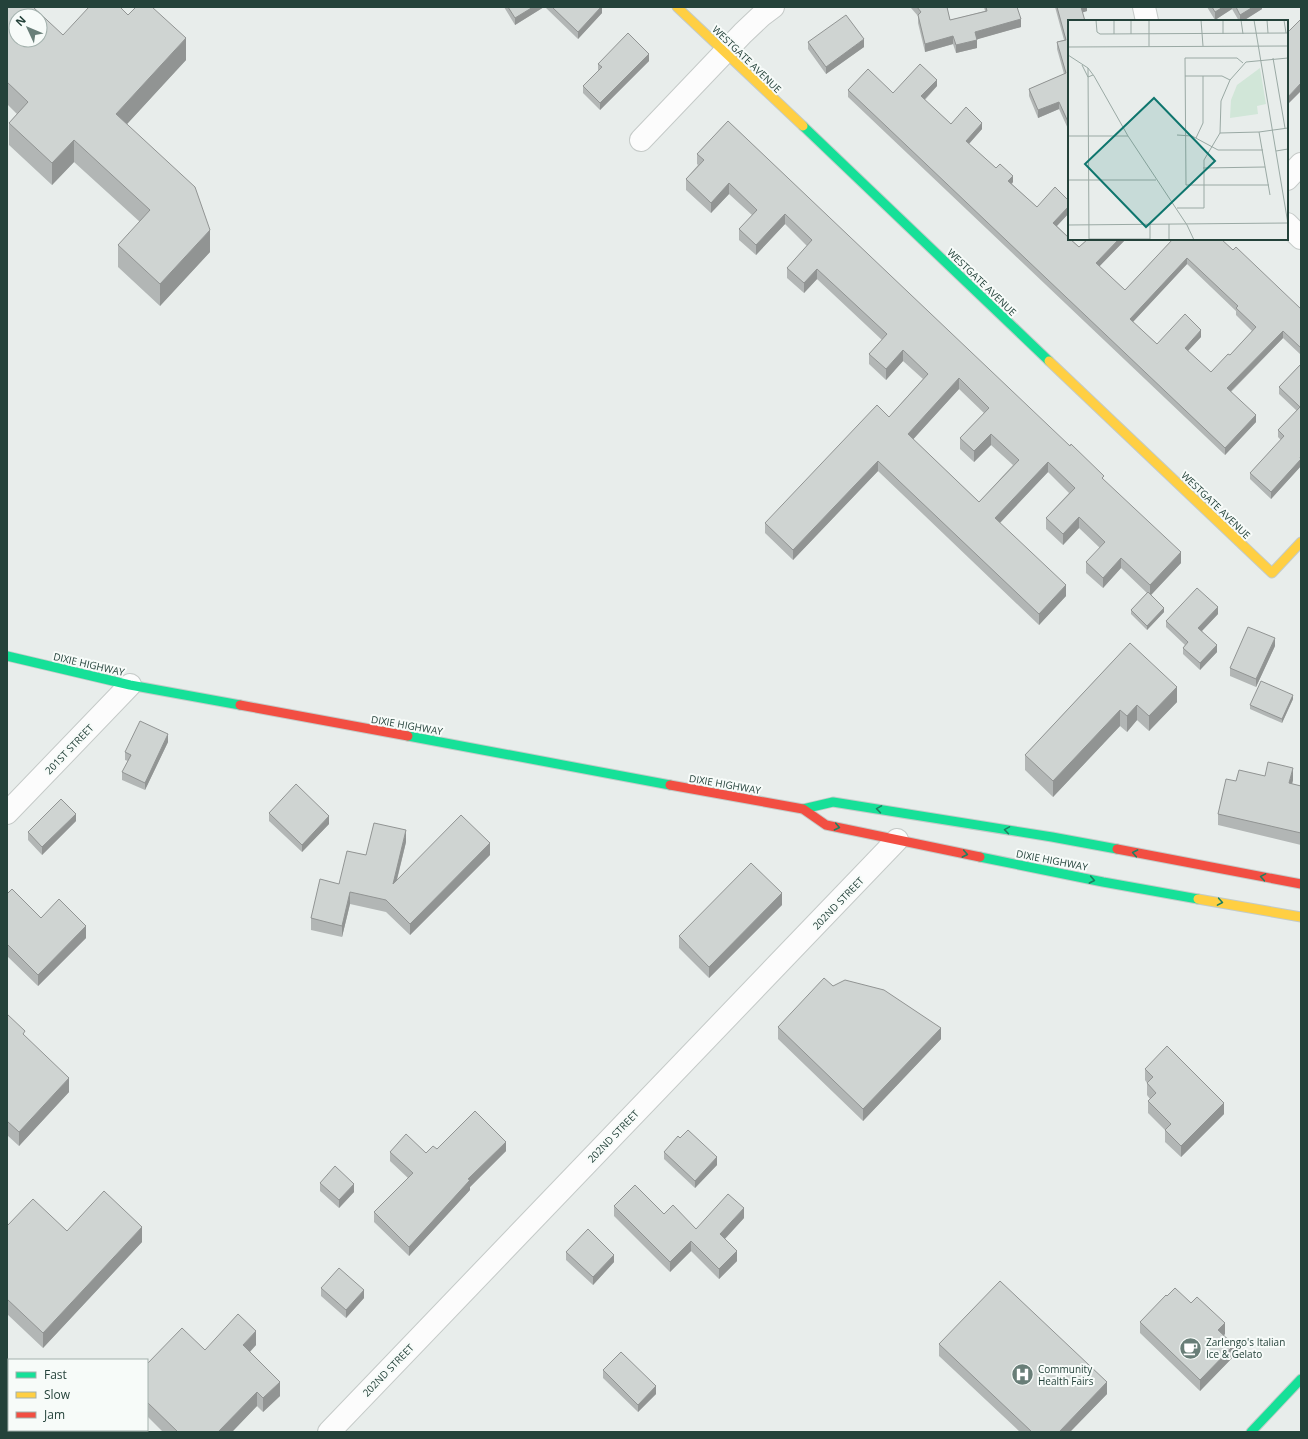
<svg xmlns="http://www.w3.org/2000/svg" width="1308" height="1439" font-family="'Open Sans',sans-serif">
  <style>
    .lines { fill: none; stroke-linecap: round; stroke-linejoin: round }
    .street-casing { stroke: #c5cac8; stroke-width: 24 }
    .fast-casing { stroke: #c3cbc8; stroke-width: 11 }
    .slow-casing { stroke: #c3cbc8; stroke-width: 11 }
    .jam-casing { stroke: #c3cbc8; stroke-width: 11 }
    .street { stroke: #fcfcfc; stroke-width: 22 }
    .fast { stroke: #16e098; stroke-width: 9 }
    .slow { stroke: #ffcf43; stroke-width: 9 }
    .jam { stroke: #f24e42; stroke-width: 9 }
    .wall { fill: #b2b6b5; fill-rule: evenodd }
    .shaded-wall { fill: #919493 }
    .building { fill: #cfd4d2; stroke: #919493; fill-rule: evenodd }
    .oneway { stroke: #1e8160 }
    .labels { text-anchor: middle; stroke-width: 4; stroke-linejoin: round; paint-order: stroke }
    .street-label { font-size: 10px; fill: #24423a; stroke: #f7fbf9 }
    .poi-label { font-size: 10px; fill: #24423a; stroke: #f7fbf9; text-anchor: start }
    .inset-road { fill: none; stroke: #9aa9a4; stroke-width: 1 }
    .view { fill: #0f766e; fill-opacity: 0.15; stroke: #0f766e; stroke-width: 2 }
    .inset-edge { fill: none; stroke: #24423a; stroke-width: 2 }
  </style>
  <rect width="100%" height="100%" fill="#e8edeb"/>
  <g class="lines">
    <defs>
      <path id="street" d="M1144 7 1147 21
        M641 140 743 33 761 16 773 7
        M1287 179 1301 164
        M1287 224 1301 238
        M7 813 130 685
        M7 1371 9 1373
        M68 1430 70 1432
        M329 1432 897 840"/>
      <path id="fast" d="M803 126 1049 361
        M7 656 130 685 240 705
        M408 736 670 785
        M803 809 833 802 1052 837 1117 849
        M980 857 1103 882 1198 899
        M1251 1432 1301 1379"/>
      <path id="slow" d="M677 7 803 126
        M1049 361 1272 573 1301 542
        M1198 899 1301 917"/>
      <path id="jam" d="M240 705 408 736
        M670 785 803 809 826 825 980 857
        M1117 849 1301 884"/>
    </defs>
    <!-- street casing -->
    <use href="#street" class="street-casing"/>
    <!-- fast casing -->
    <use href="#fast" class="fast-casing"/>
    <!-- slow casing -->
    <use href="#slow" class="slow-casing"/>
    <!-- jam casing -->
    <use href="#jam" class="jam-casing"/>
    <!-- street -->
    <use href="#street" class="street"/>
    <!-- fast -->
    <use href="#fast" class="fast"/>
    <!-- slow -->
    <use href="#slow" class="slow"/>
    <!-- jam -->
    <use href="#jam" class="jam"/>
  </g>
  <!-- wall -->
  <path class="wall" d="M7 7 63 35 128 15 186 60 127 124 210 252 160 306 118 267V245L140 222 74 162 52 185 9 145V123L17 114 7 104Z
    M504 7H544L515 25Z
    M545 7H602V13L578 39Z
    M911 7H947L950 20 985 11 984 7H1017L1021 27 977 39V48L956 53 953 44 925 52 918 23V16L911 8Z
    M1055 7H1087V11L1083 12 1069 21V131L1059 109 1038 118 1029 96V89L1064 74 1057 49V42L1064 40Z
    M1207 7H1262V9L1243 21H1239L1232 9 1215 20Z
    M808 42 864 47 826 74 808 49Z
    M649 61 600 110 583 93V86L598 71V64Z
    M937 86 925 100 951 124 982 129 969 144 996 168 1013 182 1012 184 1037 207 1069 201V213L1057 226 1079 247 1088 239H1126L1099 266 1125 290 1173 239 1233 250 1301 309V355L1283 338 1231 392 1256 422 1225 455 848 97V90L893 93ZM1187 264 1236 311V315L1252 331 1230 355 1211 372 1188 351 1201 337 1157 344 1133 322Z
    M728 121 1104 480 1181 563 1151 595 1164 612 1147 630 1131 614V610L1147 593 1121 568 1103 588 1086 573V562L1100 548 1079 528 1063 545 1046 529V518L1069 493 1048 472 1000 523 1066 596 1039 625 878 471 793 560 765 533V523L889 417 923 379 903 361 886 380 869 364V354L882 340 817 279 804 293 787 278V268L807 246 785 224 756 255 739 240V229L752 215 729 194 711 213 686 190V179L698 165 697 164V154ZM959 389 984 413 960 438V449L974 462 991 445 1013 465 979 502 913 439Z
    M1301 364V466L1271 499 1250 479V473L1281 440 1278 437V430L1297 411 1279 394V387Z
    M1218 614 1202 631 1217 652 1200 670 1183 654V648L1185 645 1166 627V621Z
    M1130 643 1177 702 1149 731 1137 720 1127 732 1120 726 1053 797 1025 770V755Z
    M1275 646 1256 687 1230 676V668Z
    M1293 699 1282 723 1250 709V705Z
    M168 742 145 790 122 780V772L128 761 125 760V752Z
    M1265 776 1293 780 1292 784 1301 786V845L1218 825V814Z
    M269 813 329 824 302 852 269 821Z
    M76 821 42 855 28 840V832Z
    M406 842 397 880 490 855 410 935 386 912 350 904 342 937 311 930V918L339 884 366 855Z
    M7 894 41 918 86 938 38 986 7 956Z
    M782 905 709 978 679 948V936Z
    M833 986 941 1039 863 1121 778 1039V1027Z
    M7 1014 69 1092 19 1146 7 1135Z
    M1145 1069 1224 1114 1181 1157 1165 1142V1130L1148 1113V1101L1150 1099 1147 1095V1083L1145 1080Z
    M680 1138 717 1165 695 1188 664 1159V1152Z
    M437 1149 506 1151 470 1187V1190L409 1256 374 1222V1212L408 1178 390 1161V1152L426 1153Z
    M320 1183 354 1192 339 1208 320 1191Z
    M614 1206 664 1214 696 1229 744 1218 725 1239 737 1261 719 1279 691 1251 670 1272 614 1216Z
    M7 1226 67 1231 142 1242 43 1348 7 1314Z
    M566 1252 614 1262 593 1285 566 1260Z
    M321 1288 364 1298 346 1318 321 1296Z
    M1167 1296 1191 1303 1225 1334 1224 1335 1234 1356 1200 1391 1140 1333V1322Z
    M939 1344 1107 1394 1070 1432H1020L939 1356Z
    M256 1345 250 1352 280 1396 263 1412 257 1406 232 1432H163L147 1416V1364L205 1350Z
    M603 1370 656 1394 638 1412 603 1378Z"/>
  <!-- shaded-wall -->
  <path class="shaded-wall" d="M533 7H544L515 25V18Z
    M601 7H602V13L578 39V32Z
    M1081 7H1087V11L1081 13Z
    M1223 7H1232V9L1215 20V12Z
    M1253 7H1262V9L1243 21H1240V15Z
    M1021 19V27L975 40V32Z
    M953 36V44L925 52V44Z
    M186 38V60L116 136V114Z
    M864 39V47L826 74V67Z
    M977 40V48L956 53V45Z
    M649 54V61L600 110V103Z
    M937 80V86L921 103V96Z
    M1301 83V91L1287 105V98Z
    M1059 102V109L1038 118V110Z
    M982 123V129L966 147V141Z
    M74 140V162L52 185V163Z
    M1013 176V182L1008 187V181Z
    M729 183V194L711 213V203Z
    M1069 206V213L1053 230V223Z
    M785 214V224L756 255V245Z
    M210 230V252L160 306V284Z
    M1119 239H1126L1096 270V263Z
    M1187 258V264L1130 325V319Z
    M817 269V279L804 293V283Z
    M1201 330V337L1185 354V348Z
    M1283 331V338L1227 395V388Z
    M903 350V361L886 380V369Z
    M959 378V389L908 445V434Z
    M1256 415V422L1225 455V448Z
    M991 434V445L974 462V451Z
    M1301 456V466L1271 499V492Z
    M878 461V471L793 560V550Z
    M1048 462V472L995 528V518Z
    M1079 517V528L1063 545V534Z
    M1181 552V563L1150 596V585Z
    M1121 558V568L1103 588V578Z
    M1066 585V596L1039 625V614Z
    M1218 607V614L1198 635V628Z
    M1164 608V612L1147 630V626Z
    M1275 638V646L1256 687V679Z
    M1217 645V652L1200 670V663Z
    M1177 687V702L1149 731V716Z
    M1293 695V699L1282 723V719Z
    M1137 705V720L1127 732V716Z
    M1120 710V726L1053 797V781Z
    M168 734V742L145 790V783Z
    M1293 768V780L1289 795V783Z
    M76 814V821L42 855V847Z
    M329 816V824L302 852V845Z
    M406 830V842L393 895V884Z
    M490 843V855L410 935V924Z
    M350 892V904L342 937V926Z
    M782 893V905L709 978V967Z
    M86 926V938L38 986V975Z
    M941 1028V1039L863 1121V1109Z
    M69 1078V1092L19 1146V1132Z
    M1224 1103V1114L1181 1157V1146Z
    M506 1142V1151L470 1187V1190L409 1256V1247L468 1179Z
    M717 1157V1165L695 1188V1181Z
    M354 1184V1192L339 1208V1200Z
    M744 1208V1218L720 1244V1234Z
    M142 1227V1242L43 1348V1333Z
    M691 1241V1251L670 1272V1262Z
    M737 1251V1261L719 1279V1269Z
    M614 1255V1262L593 1285V1277Z
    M364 1290V1298L346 1318V1310Z
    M1225 1323V1334L1218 1341V1330Z
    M256 1331V1345L243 1359V1345Z
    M1234 1345V1356L1200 1391V1380Z
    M280 1382V1396L263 1412V1398Z
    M1107 1382V1394L1070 1432H1059Z
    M656 1386V1394L638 1412V1405Z
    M257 1392V1406L232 1432H218Z"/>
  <!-- building -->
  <path class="building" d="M7 7H33L63 35 89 7H120L128 15 136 7H152L186 38 116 114 195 187 210 230 160 284 118 245 150 210 74 140 52 163 9 123 28 102 7 82ZM16 16H40V40H16Z
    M508 7H533L515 18Z
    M552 7H601L578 32Z
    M917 7H947L950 20 987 11 986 7H1017L1021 19 975 32 977 40 956 45 953 36 925 44 918 15 921 12Z
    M1057 7H1081L1085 21H1069V124L1059 102 1038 110 1029 89 1066 73 1057 42 1066 40Z
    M1212 7H1223L1215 12Z
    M1236 7H1253L1240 15Z
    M846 15 864 39 826 67 808 42Z
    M1301 19V83L1287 98V33Z
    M628 33 649 54 600 103 583 86 602 67 598 64Z
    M920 64 937 80 921 96 951 124 966 107 982 123 966 141 996 168 1000 164 1013 176 1008 181 1037 207 1055 187 1069 201V206L1053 223 1069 238V239H1070L1079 247 1088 239H1119L1096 263 1125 290 1173 239H1221L1233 250 1236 247 1301 309V348L1283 331 1227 388 1256 415 1225 448 848 90 868 69 893 93ZM1187 258 1238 306 1236 308 1256 327 1230 355 1228 354 1211 372 1185 348 1201 330 1185 314 1157 344 1130 319Z
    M728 121 1070 446 1071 444 1104 476 1102 478 1181 552 1150 585 1121 558 1103 578 1086 562 1105 542 1079 517 1063 534 1046 518 1075 488 1048 462 995 518 1066 585 1039 614 878 461 793 550 765 523 877 405 889 417 928 374 903 350 886 369 869 354 887 334 817 269 804 283 787 268 812 240 785 214 756 245 739 229 757 210 729 183 711 203 686 179 704 160 697 154ZM959 378 989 408 960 438 974 451 991 434 1019 460 979 502 908 434Z
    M1301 364V456L1300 457 1301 459 1271 492 1250 473 1284 436 1278 430 1300 407 1279 387Z
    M1197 588 1218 607 1198 628 1217 645 1200 663 1183 648 1188 642 1166 621Z
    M1148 592 1164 608 1147 626 1131 610Z
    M1248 627 1275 638 1256 679 1230 668Z
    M1130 643 1177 687 1149 716 1137 705 1127 716 1120 710 1053 781 1025 755Z
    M1261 681 1293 695 1282 719 1250 705Z
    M140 721 168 734 145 783 122 772 131 755 125 752Z
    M1268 762 1293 768 1289 783 1301 786V833L1218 814 1226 779 1236 781 1239 770 1265 776Z
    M296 784 329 816 302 845 269 813Z
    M61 799 76 814 42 847 28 832Z
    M461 815 490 843 410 924 386 900 350 892 342 926 311 918 320 879 339 884 347 851 366 855 374 823 406 830 393 884Z
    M751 863 782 893 709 967 679 936Z
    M12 889 41 918 59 899 86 926 38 975 7 944V894Z
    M824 978 833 986 845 980 884 990 941 1028 863 1109 778 1027Z
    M7 1014 25 1031 23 1034 69 1078 19 1132 7 1121Z
    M1167 1046 1224 1103 1181 1146 1165 1130 1171 1124 1148 1101 1156 1093 1147 1083 1153 1077 1145 1069Z
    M475 1111 506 1142 468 1179 470 1180 409 1247 374 1212 413 1173 390 1152 406 1134 426 1153 433 1146 437 1149Z
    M688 1130 717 1157 695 1181 664 1152 678 1136 680 1138Z
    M335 1166 354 1184 339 1200 320 1183Z
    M635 1185 664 1214 673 1205 696 1229 728 1194 744 1208 720 1234 737 1251 719 1269 691 1241 670 1262 614 1206Z
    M104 1191 142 1227 43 1333 7 1299V1226L33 1199 67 1231Z
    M588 1229 614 1255 593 1277 566 1252Z
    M339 1268 364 1290 346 1310 321 1288Z
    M1000 1281 1107 1382 1059 1432H1032L939 1344Z
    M1175 1288 1191 1303 1197 1297 1225 1323 1218 1330 1234 1345 1200 1380 1140 1322 1166 1295 1167 1296Z
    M238 1314 256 1331 243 1345 280 1382 263 1398 257 1392 218 1432H178L147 1402V1364L182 1328 205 1350Z
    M621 1352 656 1386 638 1405 603 1370Z"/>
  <!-- one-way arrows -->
  <defs><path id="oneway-chevron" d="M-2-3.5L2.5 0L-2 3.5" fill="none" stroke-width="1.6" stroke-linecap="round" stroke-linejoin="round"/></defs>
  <g class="oneway">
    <use href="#oneway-chevron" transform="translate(879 809) rotate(-171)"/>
    <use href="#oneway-chevron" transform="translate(837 827) rotate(12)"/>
    <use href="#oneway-chevron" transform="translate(1007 830) rotate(-171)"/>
    <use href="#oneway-chevron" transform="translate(1135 853) rotate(-169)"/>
    <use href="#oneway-chevron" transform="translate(965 854) rotate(11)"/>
    <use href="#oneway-chevron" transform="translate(1263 877) rotate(-170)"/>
    <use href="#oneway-chevron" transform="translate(1092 880) rotate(11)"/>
    <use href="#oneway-chevron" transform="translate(1220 902) rotate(10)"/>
  </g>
  <!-- icons -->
  <defs>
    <symbol id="cafe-disc" viewBox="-11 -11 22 22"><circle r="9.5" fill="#697e78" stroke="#f7fbf9"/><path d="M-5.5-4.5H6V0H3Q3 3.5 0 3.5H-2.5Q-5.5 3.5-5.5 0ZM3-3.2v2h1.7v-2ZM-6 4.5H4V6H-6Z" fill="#fff"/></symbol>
    <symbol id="hospital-disc" viewBox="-11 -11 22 22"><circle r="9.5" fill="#697e78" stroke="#f7fbf9"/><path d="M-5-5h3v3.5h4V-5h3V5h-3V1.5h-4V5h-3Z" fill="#fff"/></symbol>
  </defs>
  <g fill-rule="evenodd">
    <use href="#cafe-disc" x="1178" y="1336" width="25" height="25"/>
    <use href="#hospital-disc" x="1010" y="1362" width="25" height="25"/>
  </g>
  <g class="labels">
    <!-- street labels -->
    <g class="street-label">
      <text transform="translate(747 59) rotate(44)" y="4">WESTGATE AVENUE</text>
      <text transform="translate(982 282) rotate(44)" y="4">WESTGATE AVENUE</text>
      <text transform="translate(1216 505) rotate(44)" y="4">WESTGATE AVENUE</text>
      <text transform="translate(89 664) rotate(13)" y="4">DIXIE HIGHWAY</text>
      <text transform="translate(407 725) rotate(10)" y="4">DIXIE HIGHWAY</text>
      <text transform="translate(69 749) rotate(-46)" y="4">201ST STREET</text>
      <text transform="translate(725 784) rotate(10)" y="4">DIXIE HIGHWAY</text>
      <text transform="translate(1052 860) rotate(11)" y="4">DIXIE HIGHWAY</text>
      <text transform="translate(838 903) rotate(-46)" y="4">202ND STREET</text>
      <text transform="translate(613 1136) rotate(-46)" y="4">202ND STREET</text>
      <text transform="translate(388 1370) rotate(-46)" y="4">202ND STREET</text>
    </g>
    <!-- poi labels -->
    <g class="poi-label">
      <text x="1206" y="1346">Zarlengo's Italian<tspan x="1206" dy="12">Ice &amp; Gelato</tspan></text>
      <text x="1038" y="1373">Community<tspan x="1038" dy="12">Health Fairs</tspan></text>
    </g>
  </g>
  <!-- overview -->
  <g transform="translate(1068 20)">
    <rect width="220" height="220" fill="#e8edeb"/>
    <path d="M192 48 198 84 189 86 190 94 162 98 163 80 169 65Z" fill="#d1e6d8"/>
    <path class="inset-road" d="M28 0 29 12 32 14 220 13M46 0V14M81 0V26M133 0 135 26M173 0 175 14M186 0 220 204M199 0 200 13M216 0 218 13M63 14V0M155 14V0M0 27 220 26M0 35 20 48 26 56 60 116 119 205 126 220M205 38 217 108M175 43 169 38H117L118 165H201M14 45 20 57 25 55M20 48 21 220M117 56H154L162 60M191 112 202 175M152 113 191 112 220 108M109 115 124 116 150 130H195M0 116H60M128 118 135 103V56M208 131 220 129M135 148 197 147M0 160H88M109 188H136V140L152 113 153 81 162 60 178 42 220 38M82 204V220M101 204V220M0 205 220 203M21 219H82"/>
    <path class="view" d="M86 78 147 141 78 207 17 144Z"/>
    <rect width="220" height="220" class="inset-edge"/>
  </g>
  <!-- border -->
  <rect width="1308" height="1439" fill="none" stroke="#24423a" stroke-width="16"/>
  <!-- legend -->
  <rect x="8" y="1359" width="140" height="72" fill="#f7fbf9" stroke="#a3b1ad"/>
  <rect x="16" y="1372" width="20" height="6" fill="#16e098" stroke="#a3b1ad"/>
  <text x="44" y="1379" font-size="12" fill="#24423a">Fast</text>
  <rect x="16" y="1392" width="20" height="6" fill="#ffcf43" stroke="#a3b1ad"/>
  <text x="44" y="1399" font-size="12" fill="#24423a">Slow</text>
  <rect x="16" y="1412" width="20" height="6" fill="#f24e42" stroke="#a3b1ad"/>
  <text x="44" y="1419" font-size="12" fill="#24423a">Jam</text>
  <!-- north arrow -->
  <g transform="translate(28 28) rotate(314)"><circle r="19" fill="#f7fbf9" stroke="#a3b1ad"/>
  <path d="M0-3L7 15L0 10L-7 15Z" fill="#697e78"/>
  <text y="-6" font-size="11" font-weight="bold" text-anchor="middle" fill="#24423a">N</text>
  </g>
</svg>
